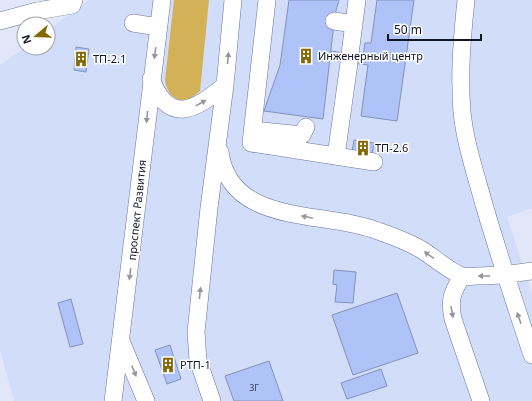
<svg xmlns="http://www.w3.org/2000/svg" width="532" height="401" font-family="'Noto Sans',sans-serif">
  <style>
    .built { fill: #d2ddfa }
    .green { fill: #d2b157 }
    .building { fill: #b0c3f9; stroke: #8492b9 }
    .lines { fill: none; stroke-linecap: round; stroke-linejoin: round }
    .minor-casing { stroke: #68759b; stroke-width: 18 }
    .minor { stroke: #fff; stroke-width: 17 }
    .oneway { fill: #94969c }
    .labels { text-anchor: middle; stroke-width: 3; stroke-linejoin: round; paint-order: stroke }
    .number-label { font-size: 9px; fill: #394159 }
    .poi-label { font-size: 11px; fill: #111624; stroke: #fff; text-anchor: start }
    .street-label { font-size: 11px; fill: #111624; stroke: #fff }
  </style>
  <rect width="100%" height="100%" fill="#e1e7f8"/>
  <!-- built -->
  <path class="built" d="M89 0H532V208L507 217 532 294V401H14L0 350V65L24 48H48V30Z"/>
  <!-- green -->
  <path class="green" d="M174 0H209L200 91C185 106 168 102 165 80Z"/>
  <!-- building -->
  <path class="building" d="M289 0H339L335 14 323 119 264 111 280 65Z
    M377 0H414L397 121 361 116 368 65 330 60 331 51 363 56 365 43H371Z
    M76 47 89 49 86 72 74 70Z
    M354 140 374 143 372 155 352 152Z
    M334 270 356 272 353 303 335 302 337 285 333 284Z
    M397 293 418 353 353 375 332 315Z
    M71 299 83 344 70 347 58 303Z
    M170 345 181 379 167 384 155 350Z
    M269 361 283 401H234L225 376Z
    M381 369 387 386 347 399 341 383Z"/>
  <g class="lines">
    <defs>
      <path id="minor" d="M267 0 251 143 374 162
        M466 0C462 38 459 74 462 112 465 142 475 172 483 201 498 253 515 304 532 355
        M0 21 37 11 72 5 74 0
        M334 21 354 24
        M133 23 158 27
        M350 54 357 0
        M151 79C169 126 196 110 225 85
        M253 130 302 135 306 127
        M220 152C230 227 325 210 378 231 392 236 409 242 422 250 432 256 453 274 463 276 467 277 473 276 478 276 498 276 512 274 532 271
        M336 156 349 63
        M462 276C452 293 449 299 453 319L481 401
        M121 341 146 401
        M113 401 162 0
        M212 401 198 360 196 332 209 208 225 85 233 0"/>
    </defs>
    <!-- minor casing -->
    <use href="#minor" class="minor-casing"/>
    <!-- minor -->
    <use href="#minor" class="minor"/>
  </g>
  <!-- one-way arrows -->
  <defs><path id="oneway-solid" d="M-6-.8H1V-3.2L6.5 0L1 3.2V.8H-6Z"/></defs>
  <g class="oneway">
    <use href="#oneway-solid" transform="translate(155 53) rotate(98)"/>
    <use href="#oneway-solid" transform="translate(228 58) rotate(-85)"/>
    <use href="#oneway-solid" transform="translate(201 103) rotate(-29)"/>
    <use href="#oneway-solid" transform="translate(147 117) rotate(96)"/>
    <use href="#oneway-solid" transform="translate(307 217) rotate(-168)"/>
    <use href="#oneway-solid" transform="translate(429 255) rotate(-146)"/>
    <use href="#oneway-solid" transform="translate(130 274) rotate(97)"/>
    <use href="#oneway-solid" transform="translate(484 276) rotate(-180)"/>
    <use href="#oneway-solid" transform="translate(200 293) rotate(-84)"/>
    <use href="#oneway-solid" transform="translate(452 312) rotate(80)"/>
    <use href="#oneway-solid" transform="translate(519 318) rotate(-109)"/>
    <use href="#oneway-solid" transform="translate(134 371) rotate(68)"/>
  </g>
  <!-- icons -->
  <defs>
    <symbol id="building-bare" viewBox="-9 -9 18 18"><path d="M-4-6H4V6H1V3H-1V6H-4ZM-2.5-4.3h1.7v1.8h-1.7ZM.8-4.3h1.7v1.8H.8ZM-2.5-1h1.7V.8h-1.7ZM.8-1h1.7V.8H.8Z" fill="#856802" stroke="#fff" stroke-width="2.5" paint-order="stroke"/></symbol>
  </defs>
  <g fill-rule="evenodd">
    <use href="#building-bare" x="295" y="45" width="22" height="22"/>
    <use href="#building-bare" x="70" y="48" width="22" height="22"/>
    <use href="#building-bare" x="352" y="137" width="22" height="22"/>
    <use href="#building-bare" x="157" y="354" width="22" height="22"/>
  </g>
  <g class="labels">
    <!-- number labels -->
    <g class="number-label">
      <text x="254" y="391">3Г</text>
    </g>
    <!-- poi labels -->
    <g class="poi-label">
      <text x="318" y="60">Инженерный центр</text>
      <text x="93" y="63">ТП-2.1</text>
      <text x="375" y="152">ТП-2.6</text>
      <text x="180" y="369">РТП-1</text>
    </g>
    <!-- street labels -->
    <g class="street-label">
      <text transform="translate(137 210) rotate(-84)" y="4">проспект Развития</text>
    </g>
  </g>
  <!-- north arrow -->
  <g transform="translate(36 36) rotate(251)"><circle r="19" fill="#ffffff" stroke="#a0a2a7"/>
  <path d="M0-3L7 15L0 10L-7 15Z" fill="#856802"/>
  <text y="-6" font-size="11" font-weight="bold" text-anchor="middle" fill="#111624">N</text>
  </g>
  <!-- scale -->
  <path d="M388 34v6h93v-6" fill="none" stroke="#111624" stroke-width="2"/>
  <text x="394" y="34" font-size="12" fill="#111624" stroke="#ffffff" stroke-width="3" paint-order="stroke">50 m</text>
</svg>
